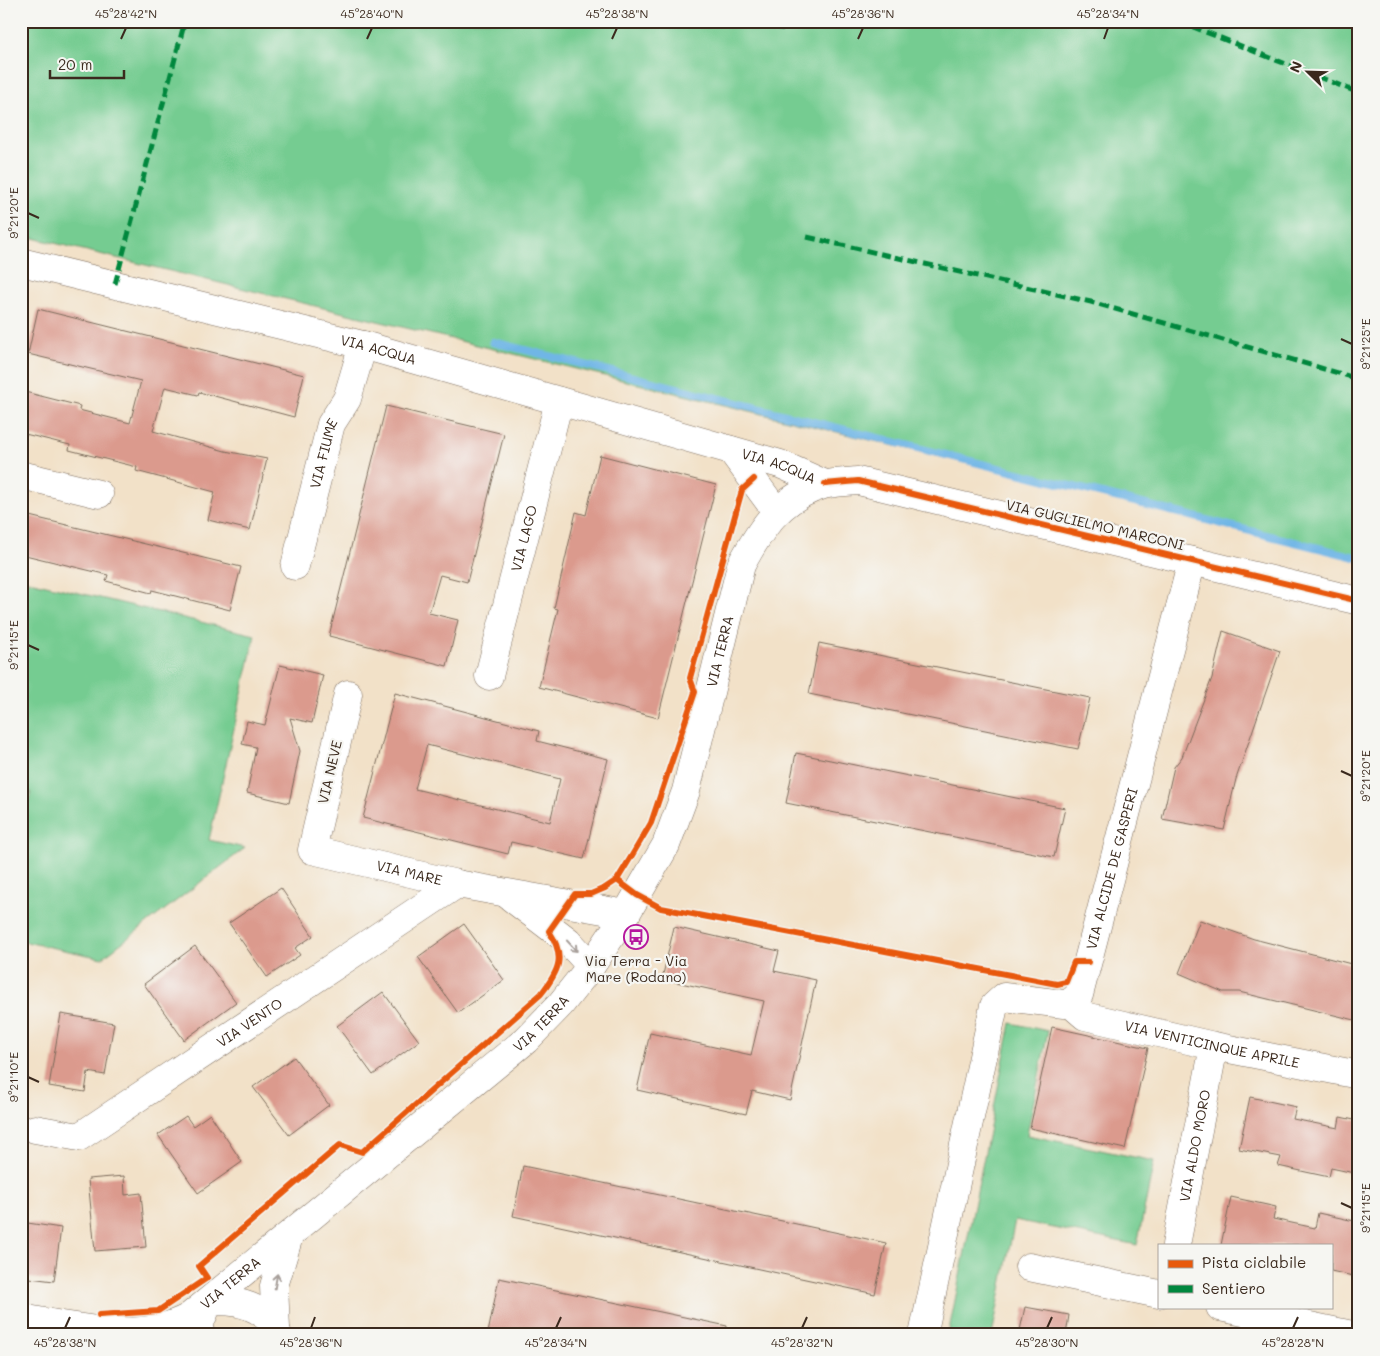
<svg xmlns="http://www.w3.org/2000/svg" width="1380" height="1356" font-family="Mali,sans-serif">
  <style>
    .green { fill: #74cc91; stroke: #587b58 }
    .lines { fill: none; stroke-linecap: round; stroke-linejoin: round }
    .stream { stroke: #6fb6e6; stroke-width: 8 }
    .building { fill: #db9a8d; fill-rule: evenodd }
    .minor-casing { stroke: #7b6a5a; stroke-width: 29 }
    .tertiary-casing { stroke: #7b6a5a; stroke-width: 29 }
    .minor { stroke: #fff; stroke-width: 28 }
    .tertiary { stroke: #fff; stroke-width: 28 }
    .quiet { stroke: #00873e; stroke-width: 5; stroke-dasharray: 10 5; stroke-linecap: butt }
    .cycleway-casing { stroke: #f6f6f2; stroke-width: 9 }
    .cycleway { stroke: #e8590c; stroke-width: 6 }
    .oneway { stroke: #a79f9a }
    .ticks { fill: none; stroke: #3b2a1e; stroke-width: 2 }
    .labels { text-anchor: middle; stroke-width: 4.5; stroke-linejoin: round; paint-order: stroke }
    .street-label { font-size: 14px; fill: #3b2a1e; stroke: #f6f6f2 }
    .poi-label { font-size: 14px; fill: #3b2a1e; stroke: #f6f6f2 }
    .neatline { fill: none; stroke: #3b2a1e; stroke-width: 2 }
    .ticks-label { font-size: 12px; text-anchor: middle; fill: #3b2a1e }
  </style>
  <rect width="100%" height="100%" fill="#f6f6f2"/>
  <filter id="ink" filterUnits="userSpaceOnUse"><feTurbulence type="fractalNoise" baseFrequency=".02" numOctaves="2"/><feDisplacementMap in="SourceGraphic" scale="10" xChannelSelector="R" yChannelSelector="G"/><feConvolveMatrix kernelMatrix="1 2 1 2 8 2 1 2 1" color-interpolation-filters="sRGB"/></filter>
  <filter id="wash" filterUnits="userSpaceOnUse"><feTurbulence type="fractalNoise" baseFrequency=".0096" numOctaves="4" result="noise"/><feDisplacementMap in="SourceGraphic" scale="20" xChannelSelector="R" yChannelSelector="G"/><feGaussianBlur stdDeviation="1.12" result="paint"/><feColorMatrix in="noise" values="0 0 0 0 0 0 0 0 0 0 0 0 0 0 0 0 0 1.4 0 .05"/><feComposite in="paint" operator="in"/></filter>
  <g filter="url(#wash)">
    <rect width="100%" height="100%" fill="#f2e1c8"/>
    <!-- green -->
    <path class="green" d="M21 21H1359V558L21 235Z
      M21 579 255 635 209 840 245 848 102 958 21 941V828L31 792 21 789Z
      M1011 1023 1048 1031 1027 1135 1154 1161 1137 1245 1015 1220 992 1335H948Z"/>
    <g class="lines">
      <!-- stream -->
      <path class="stream" d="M493 342 1359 558"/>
    </g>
    <g id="blocks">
      <!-- building -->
      <path class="building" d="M38 309 304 375 294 417 199 392 198 395 165 387 153 431 225 451 267 459 250 530 208 520 215 492 136 471 137 467 69 450 70 445 21 433V391L80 406 79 410 130 423 141 381 28 354Z
        M386 406 504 434 467 582 440 575 429 613 458 620 447 666 329 636Z
        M600 455 716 485 658 718 539 687 558 609 554 608 576 512 586 515Z
        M21 514 241 567 230 610 152 590 151 593 106 581 108 575 21 554Z
        M1223 631 1280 651 1236 779 1224 830 1162 819 1174 767 1182 757 1212 678Z
        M819 643 1090 698 1078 749 809 694Z
        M280 665 323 675 312 723 290 718 300 751 289 803 247 793 256 747 242 744 247 721 265 725Z
        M395 693 539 731 537 741 608 759 584 859 511 842 508 854 363 818ZM427 745 560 779 550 822 415 789Z
        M796 753 1065 808 1054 857 786 803Z
        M281 888 313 936 295 948 300 955 267 977 229 923Z
        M1200 920 1254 939 1359 966V1021L1239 992H1223L1179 973Z
        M464 924 504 980 458 1013 418 957Z
        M674 927 779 951 774 971 816 980 790 1100 752 1091 746 1114 637 1090 650 1033 751 1055 764 1001 662 979Z
        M195 946 236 1002 184 1040 144 984Z
        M383 992 419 1041 373 1075 337 1026Z
        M61 1014 114 1023 105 1075 88 1072 85 1092 49 1086Z
        M1052 1027 1148 1048 1125 1149 1030 1128Z
        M294 1057 329 1105 289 1135 253 1087Z
        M1250 1097 1296 1107 1293 1119 1338 1128 1340 1117 1359 1121V1174L1331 1168 1329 1177 1278 1166 1281 1157 1239 1149Z
        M210 1114 242 1162 198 1193 158 1135 186 1116 193 1126Z
        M523 1166 886 1243 875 1294 513 1216Z
        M124 1176 125 1195 141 1193 146 1247 95 1251 88 1179Z
        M1231 1197 1276 1207 1273 1219 1315 1228 1318 1213 1359 1222V1250L1353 1276 1331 1271V1245H1221Z
        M21 1222 61 1228 54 1281 21 1277Z
        M499 1278 727 1326 726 1335H499L488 1333Z
        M1025 1307 1069 1315 1066 1335H1019Z"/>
    </g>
  </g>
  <g filter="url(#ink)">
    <use href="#blocks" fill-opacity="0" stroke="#7b6a5a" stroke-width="1"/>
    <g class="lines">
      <defs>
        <g id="minor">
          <path id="s1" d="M21 262 363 345 780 464 825 484"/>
          <path d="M731 450 776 511"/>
          <path d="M21 475 99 494"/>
          <path id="s2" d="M295 566 331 424 347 399 363 345"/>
          <path id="s3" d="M489 676 559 401"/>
          <path id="s4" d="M348 694 312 850 457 884 626 914"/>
          <path d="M508 895 568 941 591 966"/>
          <path id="s5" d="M1070 1003 1085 1016 1214 1046 1359 1075"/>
          <path id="s6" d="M35 1129 79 1137 457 884"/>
          <path id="s7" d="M1176 1245 1214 1046"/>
          <path d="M1029 1267 1159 1294"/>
          <path d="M1220 1307 1352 1335"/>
          <path d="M276 1329 274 1286 289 1236"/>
          <path d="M199 1335 201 1320 209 1302C235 1299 269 1306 278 1335"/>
          <path id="s8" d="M923 1335 994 1006 1004 997 1064 1004 1070 1003 1079 995 1192 561"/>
        </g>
        <g id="tertiary">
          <path id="s9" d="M21 1318C76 1326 138 1345 189 1317L526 1040 560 1005 591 966 626 914 666 845 686 791 741 565C761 528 780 498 823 485 834 482 847 482 858 481L1359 601"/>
        </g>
      </defs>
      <!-- minor casing -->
      <use href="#minor" class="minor-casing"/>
      <!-- tertiary casing -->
      <use href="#tertiary" class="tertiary-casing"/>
      <!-- minor -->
      <use href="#minor" class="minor"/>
      <!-- tertiary -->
      <use href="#tertiary" class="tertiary"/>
      <!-- quiet -->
      <path class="quiet" d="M744 21 786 29 801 21
        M1178 21 1359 93
        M807 237 1091 302 1359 379
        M115 284 185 21"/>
      <defs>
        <path id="cycleway" d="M825 484 858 481 1359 601
          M617 880 637 895 661 908 1057 984 1066 982 1074 962H1088
          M99 1315 158 1311 207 1278 199 1266 340 1145 362 1152 541 994C559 971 566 957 549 931L575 894H591L605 888 617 880 631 857 651 823 695 692 690 678 742 490 754 479"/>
      </defs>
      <!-- cycleway casing -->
      <use href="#cycleway" class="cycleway-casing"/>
      <!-- cycleway -->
      <use href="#cycleway" class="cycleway"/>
    </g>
    <!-- one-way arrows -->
    <defs><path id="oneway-shaft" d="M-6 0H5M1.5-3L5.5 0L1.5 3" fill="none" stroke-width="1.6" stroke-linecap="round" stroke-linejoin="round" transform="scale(1.25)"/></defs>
    <g class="oneway">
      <use href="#oneway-shaft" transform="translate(572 946) rotate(47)"/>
      <use href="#oneway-shaft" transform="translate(276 1281) rotate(-80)"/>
    </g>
  </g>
  <!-- ticks -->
  <path class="ticks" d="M121 39 126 28M367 39 372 28M612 39 617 28M858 39 863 28M1104 39 1108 28M28 213 39 218M1341 339 1352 344M28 645 39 650M1341 771 1352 776M28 1077 39 1082M1341 1203 1352 1208M65 1328 70 1317M311 1328 315 1317M556 1328 561 1317M802 1328 807 1317M1047 1328 1052 1317M1293 1328 1298 1317"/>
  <!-- icons -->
  <defs>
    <symbol id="bus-ring" viewBox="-11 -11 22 22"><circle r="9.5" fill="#f6f6f2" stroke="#b5179e" stroke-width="1.5"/><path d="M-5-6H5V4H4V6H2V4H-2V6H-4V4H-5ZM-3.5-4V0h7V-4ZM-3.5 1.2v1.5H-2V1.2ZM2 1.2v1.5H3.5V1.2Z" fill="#b5179e"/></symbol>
  </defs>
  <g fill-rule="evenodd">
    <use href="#bus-ring" x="622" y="923" width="28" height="28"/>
  </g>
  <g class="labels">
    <!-- street labels -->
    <g class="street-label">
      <text dy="5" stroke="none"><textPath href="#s1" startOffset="368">VIA ACQUA</textPath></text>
      <text dy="5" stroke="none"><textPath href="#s2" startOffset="116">VIA FIUME</textPath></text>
      <text dy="5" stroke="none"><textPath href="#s1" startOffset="785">VIA ACQUA</textPath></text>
      <text transform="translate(1095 525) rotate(13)" y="5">VIA GUGLIELMO MARCONI</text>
      <text dy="5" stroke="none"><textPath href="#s3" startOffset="142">VIA LAGO</textPath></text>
      <text dy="5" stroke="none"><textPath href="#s9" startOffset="1050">VIA TERRA</textPath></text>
      <text transform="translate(330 772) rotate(-77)" y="5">VIA NEVE</text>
      <text dy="5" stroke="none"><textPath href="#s8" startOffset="559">VIA ALCIDE DE GASPERI</textPath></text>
      <text dy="5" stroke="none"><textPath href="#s4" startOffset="260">VIA MARE</textPath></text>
      <text dy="5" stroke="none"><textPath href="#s6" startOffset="250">VIA VENTO</textPath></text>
      <text dy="5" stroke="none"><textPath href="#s9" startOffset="630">VIA TERRA</textPath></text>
      <text dy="5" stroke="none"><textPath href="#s5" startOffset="150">VIA VENTICINQUE APRILE</textPath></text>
      <text dy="5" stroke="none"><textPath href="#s7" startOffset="101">VIA ALDO MORO</textPath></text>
      <text dy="5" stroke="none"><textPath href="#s9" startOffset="225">VIA TERRA</textPath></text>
    </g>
    <!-- poi labels -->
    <g class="poi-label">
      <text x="636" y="966">Via Terra - Via<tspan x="636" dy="16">Mare (Rodano)</tspan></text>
    </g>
  </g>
  <!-- margin -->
  <rect width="1380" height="1356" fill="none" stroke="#f6f6f2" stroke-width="55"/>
  <!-- legend -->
  <rect x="1158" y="1244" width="175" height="65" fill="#f6f6f2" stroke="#aba49d"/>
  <rect x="1168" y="1260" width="25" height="8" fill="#e8590c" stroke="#aba49d"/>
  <text x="1202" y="1268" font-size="15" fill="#3b2a1e">Pista ciclabile</text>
  <rect x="1168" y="1285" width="25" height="8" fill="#00873e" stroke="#aba49d"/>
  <text x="1202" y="1294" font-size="15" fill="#3b2a1e">Sentiero</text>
  <!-- north arrow -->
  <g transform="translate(1308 72) rotate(293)" stroke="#f6f6f2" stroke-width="4" paint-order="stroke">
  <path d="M0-4L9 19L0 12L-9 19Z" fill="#3b2a1e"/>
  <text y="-8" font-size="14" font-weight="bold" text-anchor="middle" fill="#3b2a1e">N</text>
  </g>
  <!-- scale -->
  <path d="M50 70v8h74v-8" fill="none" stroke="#3b2a1e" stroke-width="2.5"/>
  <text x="58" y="70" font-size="15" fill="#3b2a1e" stroke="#f6f6f2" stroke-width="4" paint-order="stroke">20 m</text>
  <rect x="28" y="28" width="1324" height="1300" class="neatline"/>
  <g class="ticks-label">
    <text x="126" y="18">45°28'42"N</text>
    <text x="372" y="18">45°28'40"N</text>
    <text x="617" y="18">45°28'38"N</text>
    <text x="863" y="18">45°28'36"N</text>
    <text x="1108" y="18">45°28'34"N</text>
    <text transform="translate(14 213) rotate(-90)" y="4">9°21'20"E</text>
    <text transform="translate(1366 344) rotate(-90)" y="4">9°21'25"E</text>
    <text transform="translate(14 645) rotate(-90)" y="4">9°21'15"E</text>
    <text transform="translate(1366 776) rotate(-90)" y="4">9°21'20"E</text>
    <text transform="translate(14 1077) rotate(-90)" y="4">9°21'10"E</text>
    <text transform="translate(1366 1208) rotate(-90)" y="4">9°21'15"E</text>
    <text x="65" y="1347">45°28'38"N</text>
    <text x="311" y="1347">45°28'36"N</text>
    <text x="556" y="1347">45°28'34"N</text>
    <text x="802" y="1347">45°28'32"N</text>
    <text x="1047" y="1347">45°28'30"N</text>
    <text x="1293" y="1347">45°28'28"N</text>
  </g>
</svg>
